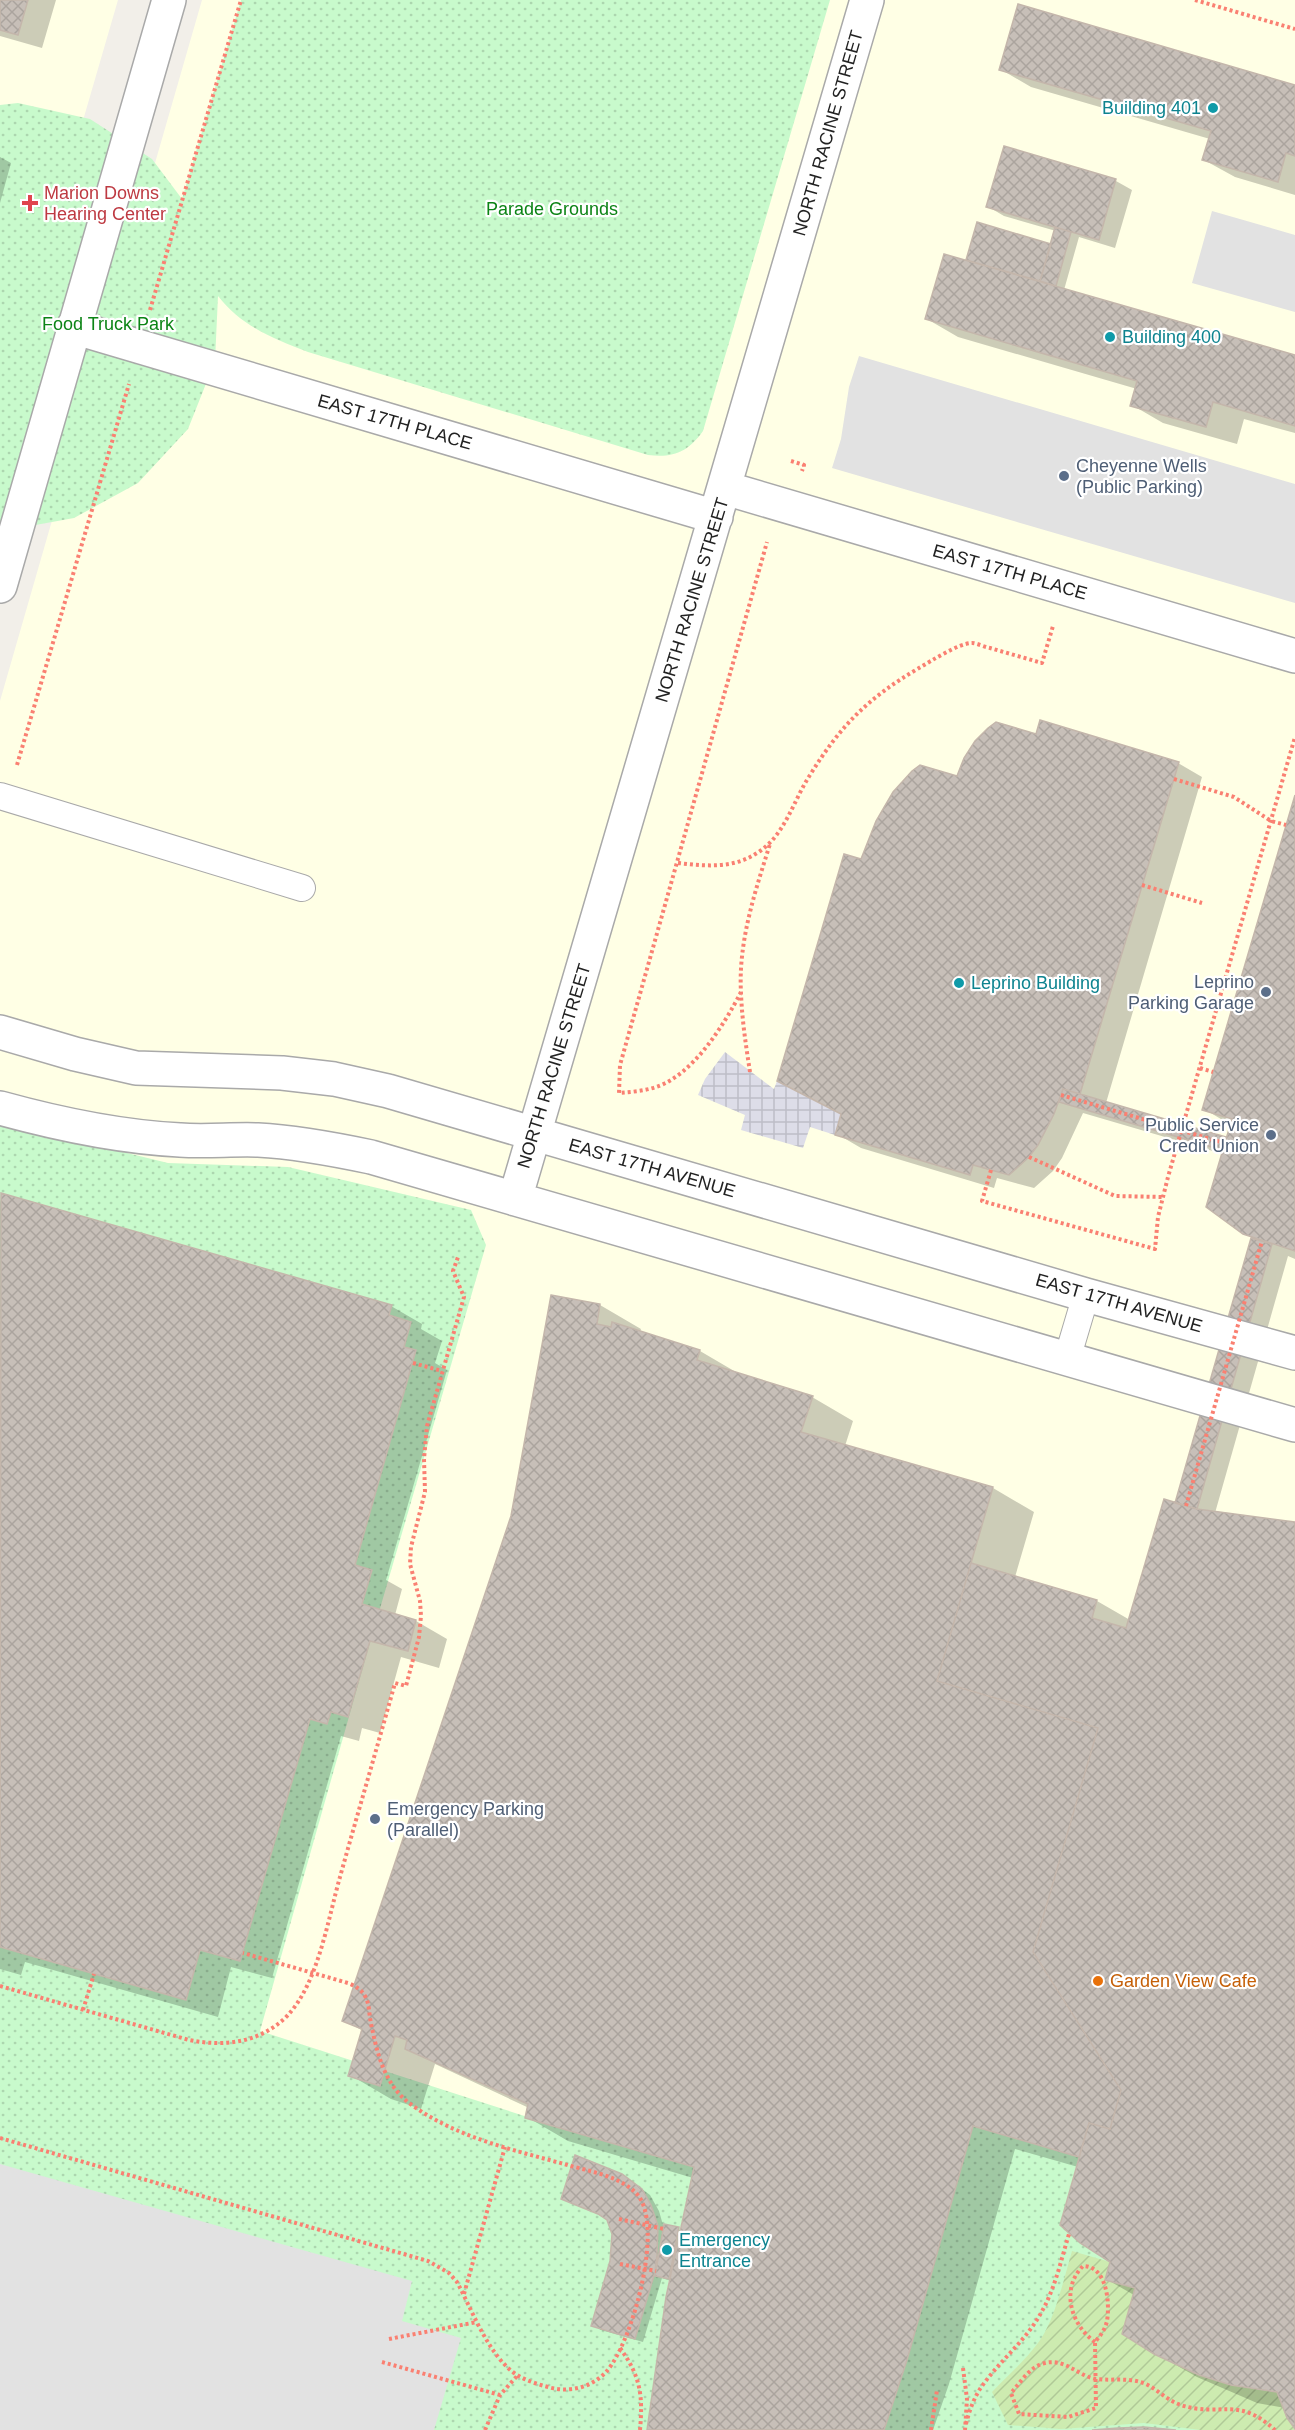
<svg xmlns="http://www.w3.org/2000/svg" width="1295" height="2430" font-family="Arial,sans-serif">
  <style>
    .education { fill: #ffffe5 }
    .park { fill: url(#park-dots) }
    .garden { fill: url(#garden-furrows) }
    .parking { fill: #e2e2e2 }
    .plaza { fill: url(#plaza-grid) }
    .shadow { fill: #0003 }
    .building { fill: url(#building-cross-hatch); stroke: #c4b6ab; stroke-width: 1.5 }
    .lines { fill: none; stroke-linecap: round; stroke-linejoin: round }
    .lane-casing { stroke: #a9a9a9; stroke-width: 28 }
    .street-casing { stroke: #a9a9a9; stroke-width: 36 }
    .path { stroke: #fa8072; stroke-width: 4; stroke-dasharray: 3 3; stroke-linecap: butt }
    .lane { stroke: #fff; stroke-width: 26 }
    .street { stroke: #fff; stroke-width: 33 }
    .path-bridge { stroke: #fa8072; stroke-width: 4; stroke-dasharray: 3 3; stroke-linecap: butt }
    .culture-dot { fill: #0f9aa8; stroke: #fff; stroke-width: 2 }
    .health-dot { fill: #e0444e; stroke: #fff; stroke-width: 2 }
    .service-dot { fill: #5c6f8a; stroke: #fff; stroke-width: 2 }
    .food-dot { fill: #e8710a; stroke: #fff; stroke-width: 2 }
    .labels { text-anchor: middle; stroke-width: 4.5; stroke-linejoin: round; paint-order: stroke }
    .culture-label { font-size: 18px; fill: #0d838f; stroke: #fff; text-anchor: start }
    .street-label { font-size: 18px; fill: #222; stroke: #fff }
    .health-label { font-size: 18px; fill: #be3a42; stroke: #fff; text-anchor: start }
    .park-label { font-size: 18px; fill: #0c8416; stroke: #fff }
    .service-label { font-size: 18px; fill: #4e5e75; stroke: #fff; text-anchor: start }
    .food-label { font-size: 18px; fill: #c56008; stroke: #fff; text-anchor: start }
  </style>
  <defs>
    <pattern id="park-dots" width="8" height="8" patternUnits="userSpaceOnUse" patternTransform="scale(1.5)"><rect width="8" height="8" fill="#c8facc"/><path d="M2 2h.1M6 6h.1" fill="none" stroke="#acd6af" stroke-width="1.8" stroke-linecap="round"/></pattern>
    <pattern id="garden-furrows" width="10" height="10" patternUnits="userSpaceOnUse" patternTransform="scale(1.5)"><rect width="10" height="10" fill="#cdebb0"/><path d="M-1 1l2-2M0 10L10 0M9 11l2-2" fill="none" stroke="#b0c997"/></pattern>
    <pattern id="plaza-grid" width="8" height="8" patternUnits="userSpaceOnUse" patternTransform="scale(1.5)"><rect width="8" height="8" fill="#dddde8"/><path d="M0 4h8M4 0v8" fill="none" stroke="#bdbdc7"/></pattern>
    <pattern id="building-cross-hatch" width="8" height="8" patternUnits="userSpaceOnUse" patternTransform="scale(1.5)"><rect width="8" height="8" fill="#c7bfb8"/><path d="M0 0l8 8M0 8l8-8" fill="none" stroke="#aba49e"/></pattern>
  </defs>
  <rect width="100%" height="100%" fill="#f2efe9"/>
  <!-- education -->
  <path class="education" d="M0 0H118L0 406Z
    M202 0H1295V2430H0V701Z"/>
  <!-- park -->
  <path class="park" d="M241 0H830L703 431C688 452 674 458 648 455L308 352C274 339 241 326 218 296L215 361 188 429 138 483 74 518 8 530 0 528V105L18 103 90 119 152 159 182 199Z
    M0 1122 168 1163 288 1167 471 1210 486 1245 367 1653 260 2031 590 2137 694 2167 669 2279 647 2430H0Z
    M973 2126 1079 2157 1060 2225 1080 2243 1110 2262 1105 2280 1135 2288 1122 2334C1170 2365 1219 2386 1277 2392L1287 2418 1295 2430H884L907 2360Z"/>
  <!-- garden -->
  <path class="garden" d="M1072 2251 1110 2262 1105 2280 1135 2288 1122 2334C1170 2365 1219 2386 1277 2392L1287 2418 1295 2430H1201L1144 2423 1061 2429 1008 2425 992 2392C1010 2373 1032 2355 1045 2332 1058 2307 1064 2278 1072 2251Z"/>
  <!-- parking -->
  <path class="parking" d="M1212 211 1295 235V312L1192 283Z
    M859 356 1295 484V603L832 468 841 439 849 387Z
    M0 2164 412 2281 402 2321 461 2338 434 2430H0Z"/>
  <!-- plaza -->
  <path class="plaza" d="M725 1052 774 1089 777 1081 841 1114 835 1135 810 1127 803 1148 741 1130 745 1115 698 1095 705 1079Z"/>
  <!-- shadow -->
  <path class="shadow" d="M0 0H56L42 48 0 36Z
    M1000 69 1295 87V195L1235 177 1204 160 1210 139 1031 87Z
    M1005 148 1116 181 1132 190 1115 248 1079 237 1064 290 1295 357V433L1244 419 1237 444 1163 423 1132 405 1137 389 958 337 927 319 973 263 968 259 1052 245 1056 231 1004 216 987 206Z
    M0 157 11 163 0 203Z
    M1037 736 1178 763 1202 777 1106 1103 1227 1139 1231 1125 1204 1109 1295 801V1259L1288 1256 1215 1513 1295 1524V2426L1285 2408 1257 2403 1197 2377 1155 2353 1134 2295 1106 2279 1112 2261 1078 2167 1015 2149 949 2384 933 2430H648L671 2281 662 2278 643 2342 601 2330 593 2325 611 2261 630 2180 650 2195 659 2211 663 2225 682 2231 693 2178 568 2141 527 2117 529 2108 435 2064 421 2109 391 2099 350 2075 363 2031 344 2020 600 1305 641 1329 640 1332 700 1351 741 1375 812 1397 853 1421 845 1446 993 1488 1034 1512 1015 1577 1097 1601 1130 1620 1176 1505 1253 1238 1244 1233 1223 1154 1083 1113 1062 1158 1053 1171 1034 1188 997 1178 994 1188 861 1148 837 1134 843 1115 862 861 958 778Z
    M2 1195 391 1306 422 1324 421 1329 442 1341 435 1363 447 1370 386 1580 402 1589 395 1615 416 1621 447 1639 439 1668 401 1657 380 1733 362 1728 359 1741 341 1736 272 1978 231 1967 218 2017 25 1962 21 1975 0 1969V1203Z"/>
  <!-- building -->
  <path class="building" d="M0 0H28L18 35 0 30Z
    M1018 4 1295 85V156L1286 153 1278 182 1202 160 1211 131 999 70Z
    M1004 146 1116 179 1099 240 986 207Z
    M977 222 1051 244 1040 281 966 260Z
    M1055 227 1071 232 1056 286 1040 281Z
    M944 254 1295 355V426L1213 402 1206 427 1130 406 1137 381 925 319Z
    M1040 720 1179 762 1080 1094 1063 1089 1054 1114 1038 1145 1029 1157 1009 1175 973 1165 970 1175 835 1135 841 1114 777 1081 844 854 861 859 876 821 893 792 912 771 920 765 957 776 964 758 975 741 988 728 996 722 1036 734Z
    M1295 795V1251L1243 1234 1206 1207 1232 1119 1202 1110Z
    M1063 1089 1226 1137 1222 1150 1059 1102Z
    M1 1193 392 1305 389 1315 411 1322 404 1347 416 1350 355 1565 372 1570 362 1604 416 1620 408 1651 370 1641 348 1717 331 1712 327 1724 310 1719 240 1961 200 1950 186 2000 0 1947Z
    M1251 1238 1272 1244 1197 1509 1175 1503Z
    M551 1295 600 1304 597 1324 611 1327 612 1322 700 1350 697 1360 813 1396 801 1432 993 1487 937 1681 1098 1728 1033 1952 1121 2090 1110 2129 1089 2123 1079 2157 973 2126 907 2360 884 2430H647L666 2297 694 2167 525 2118 528 2104 405 2049 407 2040 395 2036 380 2086 348 2076 362 2029 342 2021 511 1516Z
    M1164 1499 1197 1509 1295 1522V2429L1287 2418 1277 2392 1231 2385 1199 2375 1154 2354 1122 2334 1135 2288 1105 2280 1110 2262 1080 2243 1060 2225 1089 2123 1110 2129 1121 2090 1033 1952 1098 1728 937 1681 971 1563 1097 1600 1092 1618 1126 1628Z
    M575 2155 622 2174 642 2189 651 2205 658 2226 657 2255 655 2272 635 2339 591 2326 610 2261 612 2234 607 2220 598 2214 561 2199Z
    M664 2224 679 2227 669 2279 655 2276Z
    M1144 2427 1176 2430H1092L1118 2428Z"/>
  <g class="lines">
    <defs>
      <path id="lane" d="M0 796 302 888
        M1067 1359 1086 1295"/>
      <path id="street" d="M73 327 716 517
        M725 488 1295 656
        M0 586 169 0
        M0 1032 75 1054 136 1068 282 1073 334 1079 388 1091 1086 1295 1295 1353
        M0 1108C58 1124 120 1137 180 1140 206 1142 232 1139 258 1140 296 1142 333 1149 371 1157L1295 1425
        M515 1199 867 0"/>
    </defs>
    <!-- lane casing -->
    <use href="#lane" class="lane-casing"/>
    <!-- street casing -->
    <use href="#street" class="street-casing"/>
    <!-- path -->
    <path class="path" d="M1195 0 1295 29
      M150 310 241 0
      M791 461 804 465 802 471
      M17 765 129 384
      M1174 779 1234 797 1271 821 1286 825
      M678 863C705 866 733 869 757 853 785 836 793 801 810 775 841 725 868 698 919 668 931 661 959 643 972 643 977 643 984 647 990 648 1007 653 1025 658 1042 663L1053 626
      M1142 885 1202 903
      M741 992C724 1025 693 1075 656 1087 644 1091 631 1092 619 1093L620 1065 767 542
      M1200 1068 1213 1072
      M750 1072C746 1046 742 1020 741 993 738 942 755 892 770 844
      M1029 1157 1115 1196 1163 1197
      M991 1170 982 1201 1155 1249 1158 1217 1168 1177 1295 737
      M413 1363 442 1371
      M0 1986 189 2040C224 2047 260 2043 287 2016 318 1984 328 1919 340 1877 358 1812 377 1748 395 1683L406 1686 419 1637 421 1616 420 1601 410 1564 411 1547 425 1492 424 1459 427 1426 464 1297 453 1271 458 1257
      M83 2010 94 1974
      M0 2138 428 2261 449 2273 457 2282C472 2310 484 2344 507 2367 518 2378 533 2383 548 2387 568 2393 591 2388 606 2372 632 2344 666 2223 636 2193 618 2175 587 2171 564 2164 510 2149 455 2137 409 2103 383 2083 376 2049 370 2018 369 2011 369 2003 365 1996 361 1989 355 1986 348 1983L243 1953
      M619 2219 664 2229
      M620 2264 656 2271
      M464 2294 505 2147
      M389 2339 477 2322
      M1095 2342C1071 2325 1060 2289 1083 2266 1107 2266 1110 2303 1107 2321 1105 2330 1100 2336 1095 2342L1096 2408 1068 2417 1019 2414 1011 2393C1021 2382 1030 2366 1045 2363 1065 2358 1078 2376 1096 2379 1114 2381 1129 2377 1146 2384 1158 2390 1168 2401 1181 2405 1220 2418 1237 2395 1275 2430
      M620 2348C641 2377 643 2396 640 2430
      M382 2362 500 2395
      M963 2368 967 2399 965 2430
      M966 2424C969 2412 973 2400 980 2389 998 2362 1025 2342 1041 2313 1055 2289 1061 2260 1069 2234
      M485 2430 500 2395 518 2375
      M931 2430 937 2390"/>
    <!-- lane -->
    <use href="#lane" class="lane"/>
    <!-- street -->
    <use href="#street" class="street"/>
    <!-- path-bridge -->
    <path class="path-bridge" d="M1061 1095 1224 1143
      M1186 1506 1262 1241"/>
  </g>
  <!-- markers -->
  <g class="culture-dot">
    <circle cx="1213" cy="108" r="6"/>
    <circle cx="1110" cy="337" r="6"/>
    <circle cx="959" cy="983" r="6"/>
    <circle cx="667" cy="2250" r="6"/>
  </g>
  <path class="health-dot" d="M27 194h6v6h6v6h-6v6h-6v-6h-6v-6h6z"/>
  <g class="service-dot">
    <circle cx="1064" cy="476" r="6"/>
    <circle cx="1266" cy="992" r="6"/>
    <circle cx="1271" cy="1135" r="6"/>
    <circle cx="375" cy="1819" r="6"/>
  </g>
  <circle class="food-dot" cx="1098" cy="1981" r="6"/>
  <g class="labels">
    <!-- culture labels -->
    <g class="culture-label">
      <text x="1201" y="114" text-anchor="end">Building 401</text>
      <text x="1122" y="343">Building 400</text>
      <text x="971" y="989">Leprino Building</text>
      <text x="679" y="2246">Emergency<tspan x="679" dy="21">Entrance</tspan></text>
    </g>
    <!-- street labels -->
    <g class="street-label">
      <text transform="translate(828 133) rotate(-74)" y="6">NORTH RACINE STREET</text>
      <text transform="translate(395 422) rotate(16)" y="6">EAST 17TH PLACE</text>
      <text transform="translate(1010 572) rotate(16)" y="6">EAST 17TH PLACE</text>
      <text transform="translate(692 600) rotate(-73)" y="6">NORTH RACINE STREET</text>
      <text transform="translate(554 1066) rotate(-73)" y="6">NORTH RACINE STREET</text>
      <text transform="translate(652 1168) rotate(16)" y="6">EAST 17TH AVENUE</text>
      <text transform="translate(1119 1303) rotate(16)" y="6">EAST 17TH AVENUE</text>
    </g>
    <!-- health labels -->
    <g class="health-label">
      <text x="44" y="199">Marion Downs<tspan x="44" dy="21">Hearing Center</tspan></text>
    </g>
    <!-- park labels -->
    <g class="park-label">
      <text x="552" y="215">Parade Grounds</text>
      <text x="108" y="330">Food Truck Park</text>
    </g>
    <!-- service labels -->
    <g class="service-label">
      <text x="1076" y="472">Cheyenne Wells<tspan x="1076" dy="21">(Public Parking)</tspan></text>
      <text x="1254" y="988" text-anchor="end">Leprino<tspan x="1254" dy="21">Parking Garage</tspan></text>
      <text x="1259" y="1131" text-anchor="end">Public Service<tspan x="1259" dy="21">Credit Union</tspan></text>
      <text x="387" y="1815">Emergency Parking<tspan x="387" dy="21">(Parallel)</tspan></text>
    </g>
    <!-- food labels -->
    <g class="food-label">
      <text x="1110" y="1987">Garden View Cafe</text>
    </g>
  </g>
</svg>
